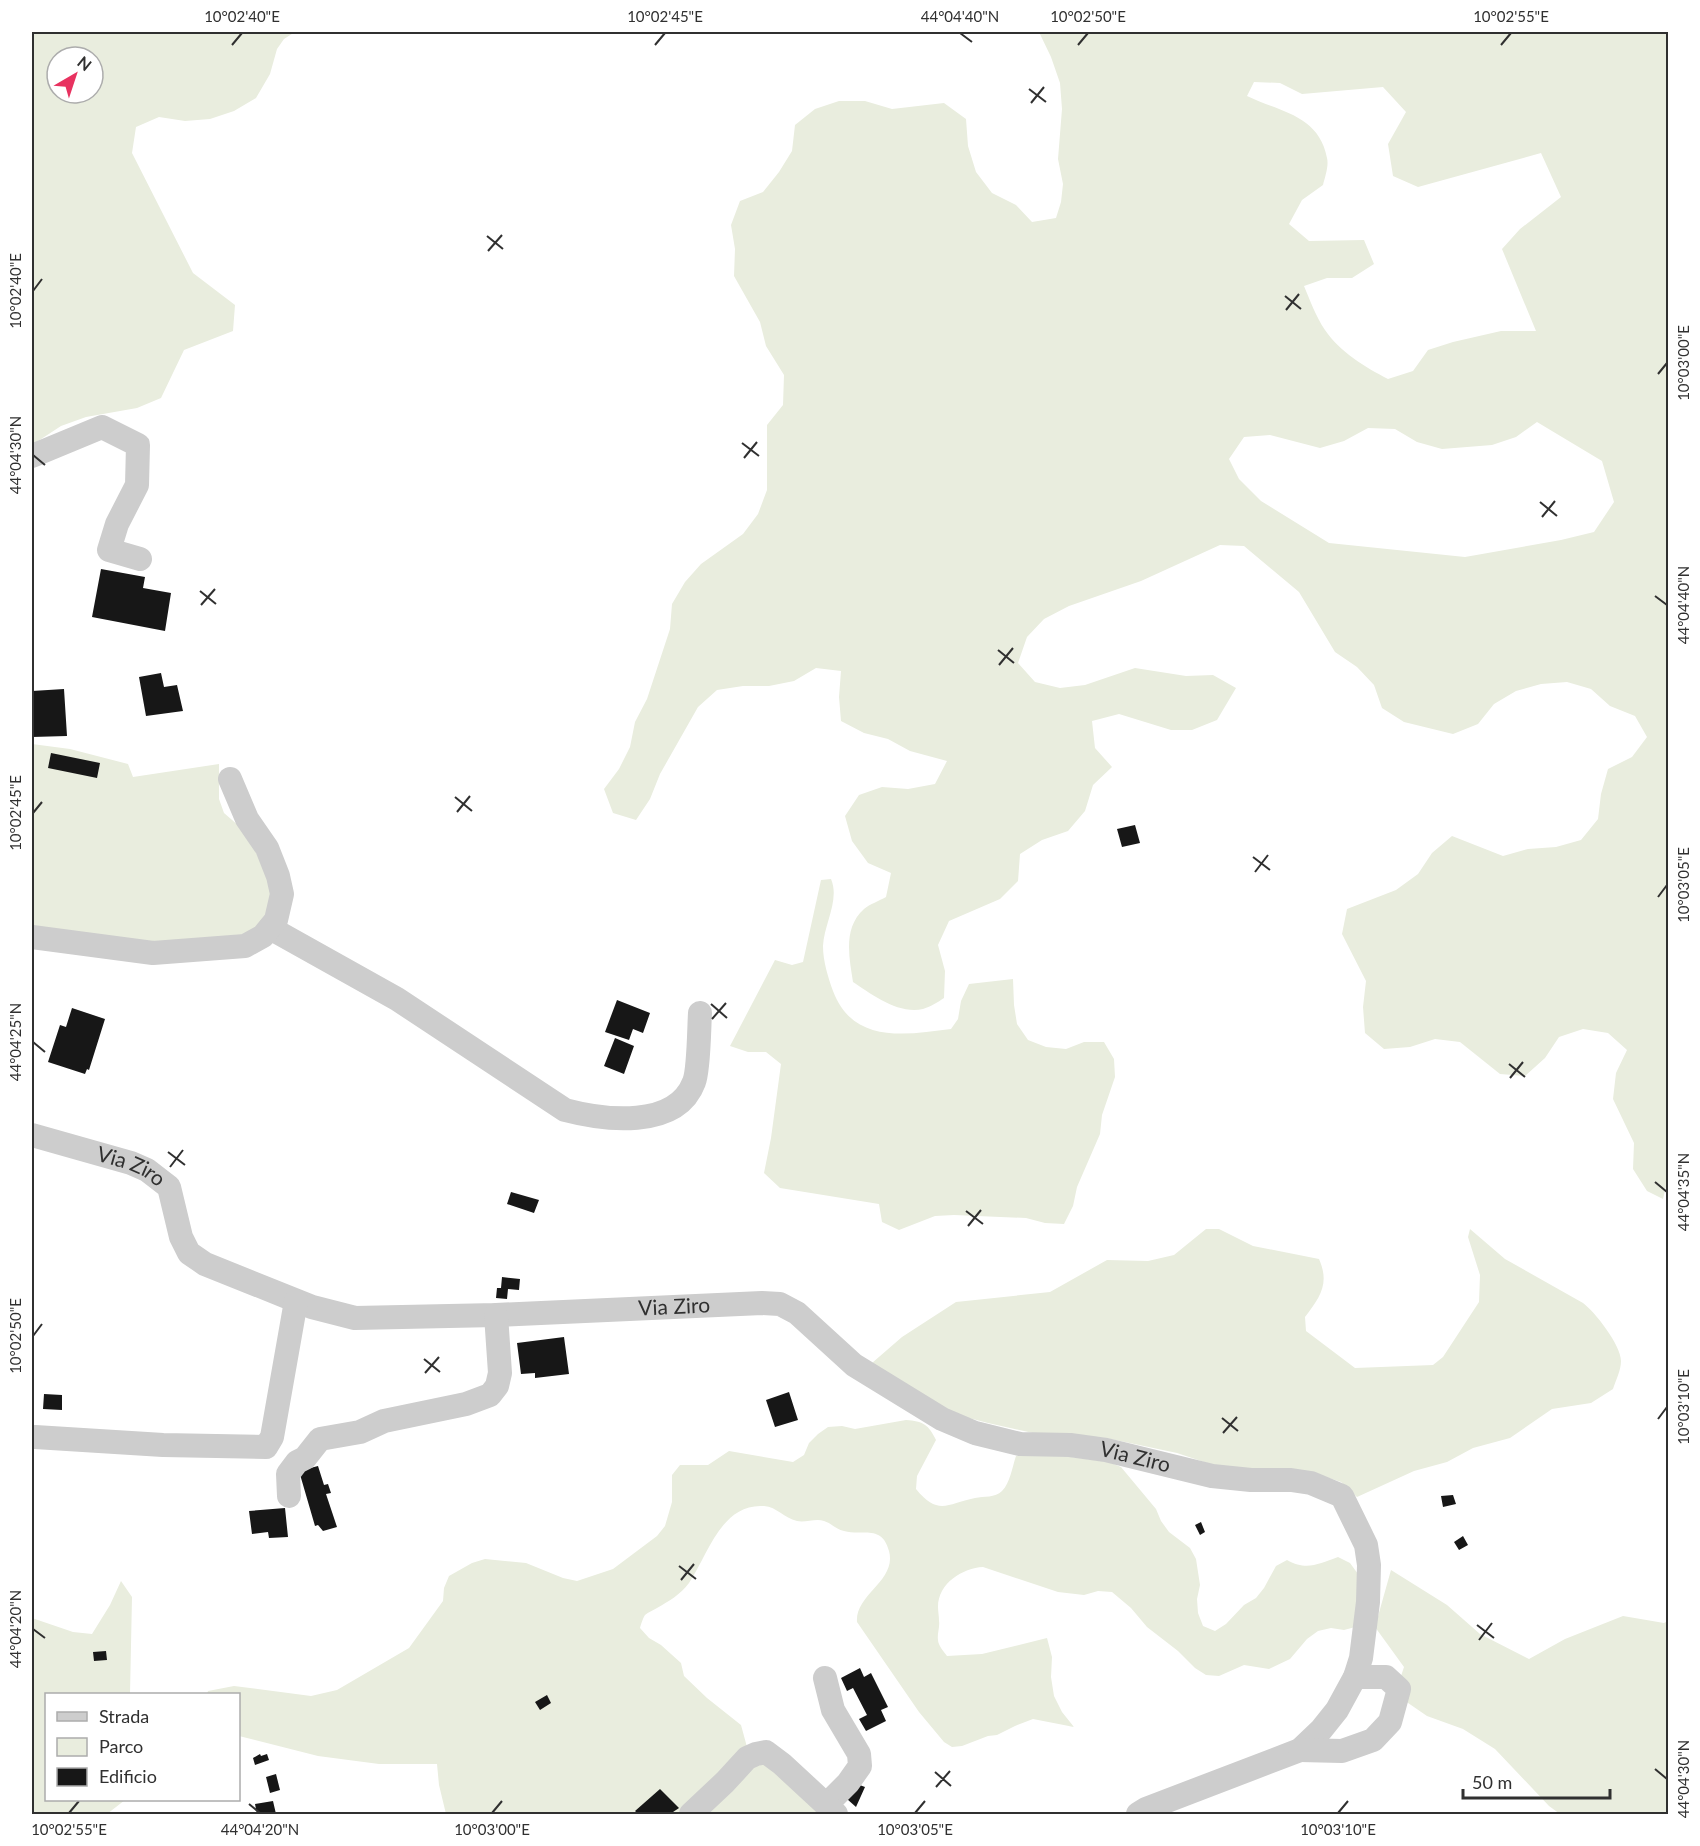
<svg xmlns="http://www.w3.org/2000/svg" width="1700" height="1846" font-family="Lato,sans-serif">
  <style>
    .green { fill: #e9edde; fill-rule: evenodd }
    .building { fill: #171717 }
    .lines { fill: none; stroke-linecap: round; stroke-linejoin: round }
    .minor { stroke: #cdcdcd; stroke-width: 24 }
    .ticks { fill: none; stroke: #303030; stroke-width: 2 }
    .labels { text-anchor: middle; stroke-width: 6; stroke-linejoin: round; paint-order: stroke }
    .street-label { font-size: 21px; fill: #303030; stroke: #fff }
    .neatline { fill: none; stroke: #303030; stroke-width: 2 }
    .ticks-label { font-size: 15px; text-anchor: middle; fill: #303030 }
  </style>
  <rect width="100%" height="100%" fill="#fff"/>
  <!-- green -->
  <path class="green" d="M32 32H295L284 39 277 49 270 74 256 98 234 111 210 119 185 121 159 117 136 127 132 153 193 273 235 305 233 331 184 350 161 398 137 408 86 417 61 426 32 445ZM57 57H93V93H57Z
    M1039 32H1668V1178L1663 1199 1647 1191 1633 1169 1634 1143 1613 1099 1616 1073 1627 1050 1608 1033 1583 1029 1559 1037 1545 1058 1525 1076 1500 1074 1460 1042 1435 1039 1410 1047 1384 1049 1365 1033 1363 1007 1366 981 1342 934 1347 909 1396 890 1418 874 1432 853 1452 836 1503 856 1528 849 1556 847 1581 840 1598 819 1601 794 1608 769 1632 757 1647 737 1635 716 1610 706 1591 689 1567 682 1541 684 1516 691 1494 704 1478 724 1453 734 1404 722 1382 708 1374 685 1357 667 1335 652 1299 592 1244 546 1220 545 1141 581 1069 606 1044 619 1027 637 1018 663 1035 682 1060 688 1085 685 1135 668 1186 676 1213 675 1236 688 1217 720 1192 730H1171L1119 714 1092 721 1095 748 1112 767 1093 785 1085 811 1068 831 1042 840 1020 854 1018 881 1000 899 949 921 938 945 945 971 944 998C938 1002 930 1007 923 1009 899 1015 871 994 853 982 849 956 843 928 864 909 870 904 879 901 886 897L891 873 868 863 852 841 845 816 859 795 882 787 908 789 935 784 947 761 910 751 888 739 864 733 841 721 839 697 841 671 816 668 794 681 769 686H743L717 690 698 707 660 774 650 799 636 820 613 813 604 789 619 769 630 747 635 722 647 699 670 629 672 604 685 582 701 564 743 534 758 514 767 490V425L783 405 784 375 766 346 760 322 734 276 735 249 731 225 740 201 763 192 779 172 792 151 795 125 815 109 839 101H865L892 109 944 103 966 119 968 146 976 172 992 193 1016 205 1032 222 1056 218 1061 202 1063 184 1058 159 1062 109 1060 83 1051 57ZM1254 82 1280 83 1302 94 1383 87 1406 112 1388 144 1393 176 1418 187 1541 153 1561 197 1520 229 1502 249 1536 331H1501L1453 342 1428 350 1413 371 1388 379C1365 367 1340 352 1325 330 1316 317 1310 300 1304 286L1327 278H1352L1374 264 1364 240 1309 241 1289 224 1302 200 1323 185C1325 177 1329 166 1327 158 1319 115 1280 112 1247 96ZM1537 422 1602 461 1614 502 1594 532 1561 540 1465 557 1329 543 1261 501 1239 479 1229 459 1244 437 1270 435 1320 448 1344 441 1368 428 1395 429 1417 442 1442 449 1492 445 1516 437Z
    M32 744 70 749 128 764 133 777 219 764V799L224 813 246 832 275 891 269 918 242 940 156 947 32 932Z
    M831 879C840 900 824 924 823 946 823 961 828 977 833 991 853 1044 905 1035 951 1029L958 1019 961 1001 969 984 1013 979 1014 1005 1017 1024 1028 1040 1046 1047 1066 1049 1084 1042H1104L1114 1059 1115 1077 1102 1115 1100 1134 1077 1187 1073 1206 1064 1224 1045 1223 1026 1218 954 1215 935 1216 899 1230 882 1222 879 1204 780 1188 764 1173 771 1138 781 1064 766 1052H748L730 1046 775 960 792 965 803 962 821 880Z
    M1206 1229H1219L1253 1246 1319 1259C1330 1284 1320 1297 1305 1317L1306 1331 1355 1368 1433 1365 1443 1357 1479 1302 1480 1275 1468 1237 1470 1229 1505 1259 1583 1303C1595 1312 1621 1345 1621 1361 1621 1370 1616 1380 1613 1389L1591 1403 1552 1409 1510 1438 1473 1448 1447 1462 1414 1471 1357 1497 1341 1482 1323 1476 1219 1467 1177 1453 1106 1438 1042 1435 988 1423 946 1412 872 1363 902 1337 956 1302 1050 1292 1107 1260 1148 1261 1174 1255Z
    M906 1420C923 1421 929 1425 936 1440L917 1476 916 1489C938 1516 947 1504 975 1498 984 1496 995 1498 1002 1491 1010 1483 1012 1468 1016 1456L1056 1455 1109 1462 1121 1467 1156 1509 1161 1521 1169 1532 1190 1548 1196 1559 1200 1585 1197 1599 1198 1613 1203 1626 1215 1631 1226 1624 1244 1605 1256 1598 1264 1588 1276 1566 1287 1560C1307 1571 1318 1564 1338 1557L1350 1563 1358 1574 1359 1626 1344 1630 1331 1628 1318 1631 1307 1639 1290 1659 1269 1669 1244 1665 1219 1676 1206 1675 1195 1668 1178 1651 1147 1627 1131 1608 1112 1592 1098 1591 1084 1595 1058 1592 983 1567C963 1568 938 1583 938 1607 938 1611 939 1616 939 1621 940 1627 937 1634 938 1640 938 1645 944 1652 947 1656L982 1654 1047 1638 1052 1657 1051 1677 1054 1696 1062 1712 1074 1727 1033 1719 1015 1726 997 1735 988 1736 962 1746 952 1747 944 1742 919 1712 857 1622C855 1594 897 1581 889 1551 882 1524 862 1536 844 1531 837 1530 831 1523 824 1521 816 1518 805 1523 797 1521 784 1518 777 1507 764 1506 721 1503 708 1555 689 1583 680 1595 669 1601 657 1608 654 1610 648 1612 645 1615 643 1618 641 1624 640 1628L649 1638 661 1645 681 1663 684 1676 707 1698 741 1725 747 1747 828 1814H446L439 1785 437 1764H379L318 1756 239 1736 238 1694H207L208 1691 234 1686 311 1696 337 1690 409 1648 443 1601 444 1588 449 1576 472 1563 485 1559 526 1563 563 1578 577 1581 613 1569 657 1536 665 1526 672 1502V1475L680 1465H708L729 1451 793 1462 804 1455 809 1443 818 1434 828 1427 842 1426 855 1429Z
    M1391 1570 1447 1605 1480 1634 1529 1659 1565 1639 1623 1616 1664 1623 1668 1621V1813L1656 1814H1560L1549 1806 1495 1749 1463 1729 1427 1716 1395 1694 1404 1667 1375 1627Z
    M121 1581 132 1597 130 1694H46V1800H125L107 1814H32V1618L73 1632 92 1634 110 1605Z"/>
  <!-- building -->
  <path class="building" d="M101 569 145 577 143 588 171 593 165 631 92 617Z
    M161 673 164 687 177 685 183 711 146 716 139 677Z
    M64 689 67 736 32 737V691Z
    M51 753 100 763 97 778 48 768Z
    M1135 825 1140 843 1122 847 1117 829Z
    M617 1000 650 1013 643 1033 633 1029 629 1040 605 1032Z
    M72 1008 105 1019 89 1070 87 1069 85 1074 48 1062 60 1025 66 1027Z
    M615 1038 634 1046 624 1074 604 1066Z
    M511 1192 539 1200 534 1213 507 1204Z
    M502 1277 520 1279 519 1290 508 1289 507 1299 496 1298 497 1288H501Z
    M564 1337 569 1374 535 1378V1373L521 1374 517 1343Z
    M789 1392 798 1420 775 1427 766 1400Z
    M44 1394 62 1395V1410L43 1409Z
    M318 1466 324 1485 328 1484 331 1493 326 1494 337 1527 323 1531 318 1525 315 1526 299 1471Z
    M1453 1495 1456 1504 1443 1507 1441 1496Z
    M285 1508 288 1537 269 1538 268 1532 252 1534 249 1511Z
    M1201 1522 1205 1532 1200 1535 1195 1525Z
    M1463 1536 1468 1545 1459 1550 1454 1542Z
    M106 1651 107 1660 94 1661 93 1652Z
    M860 1668 864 1677 871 1673 888 1707 881 1710 886 1721 866 1731 859 1719 867 1715 853 1688 847 1691 841 1678Z
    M547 1695 551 1703 540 1710 535 1702Z
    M260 1754 261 1756 267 1754 269 1760 255 1765 253 1758Z
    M276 1774 280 1790 270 1793 266 1777Z
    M857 1784 865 1787 856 1807 847 1799Z
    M660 1789 679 1808 670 1814H638L635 1811Z
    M273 1801 276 1814H257L255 1804Z"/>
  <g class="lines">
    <!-- minor -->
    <g class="minor">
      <path d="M32 456 102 427 138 445 137 485 117 524 109 550 140 559"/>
      <path d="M270 928 397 999 565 1110C603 1120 676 1130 694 1082 699 1070 699 1028 700 1013"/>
      <path d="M32 937 153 953 245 946 263 936 276 920 282 894 278 876 267 848 247 819 230 779"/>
      <path id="s1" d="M32 1135 131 1163 147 1170 169 1187 181 1237 189 1253 205 1264 312 1307 355 1318 496 1315 762 1303 780 1304 797 1313 854 1365 942 1419 975 1433 1020 1444 1070 1445 1106 1450 1212 1476 1251 1480H1291L1311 1483 1342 1496 1366 1545 1369 1565 1368 1602 1361 1658 1355 1677 1337 1710 1321 1730 1300 1750 1146 1809 1138 1814"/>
      <path d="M35 1437 163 1445 266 1447 272 1437 296 1301"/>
      <path d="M289 1496 288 1474 297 1462 305 1458 320 1439 360 1432 384 1421 466 1404 490 1395 497 1386 500 1373 496 1315"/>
      <path d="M825 1678 833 1710 859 1754 860 1766 848 1783 826 1805"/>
      <path d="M1300 1750 1342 1751 1373 1740 1390 1722 1399 1689 1386 1677H1355"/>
      <path d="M691 1814 725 1782 747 1758 756 1754 766 1752 782 1764 836 1814"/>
    </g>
  </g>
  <!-- ticks -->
  <path class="ticks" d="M960 33 972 42M232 45 242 33M655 45 665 33M1078 45 1088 33M1501 45 1511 33M1029 89 1046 102M1031 103 1044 87M487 236 503 249M488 251 502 235M33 291 42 279M1285 296 1301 309M1286 310 1299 294M1658 374 1667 363M742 443 759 456M33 455 45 465M744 458 757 442M1540 502 1557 516M1542 517 1555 501M200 591 216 604M1655 596 1667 605M201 605 215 589M998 650 1014 663M999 665 1013 648M455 797 472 811M457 812 470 796M33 813 42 802M1253 857 1270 870M1255 872 1268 855M1658 897 1667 885M711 1004 727 1018M712 1019 726 1003M33 1042 45 1052M1509 1064 1525 1077M1510 1078 1523 1062M168 1152 185 1165M170 1167 183 1150M1655 1182 1667 1192M966 1211 983 1224M968 1226 981 1210M33 1336 42 1324M424 1359 440 1372M425 1373 439 1357M1222 1418 1238 1431M1658 1419 1667 1407M1223 1433 1237 1417M679 1566 696 1579M681 1580 694 1564M1477 1625 1494 1638M33 1629 45 1638M1479 1640 1492 1623M1655 1769 1667 1779M935 1772 951 1786M936 1787 950 1771M249 1804 260 1813M69 1813 79 1801M492 1813 502 1801M915 1813 925 1801M1338 1813 1348 1801"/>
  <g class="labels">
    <!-- street labels -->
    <g class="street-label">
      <text dy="7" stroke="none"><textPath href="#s1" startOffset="104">Via Ziro</textPath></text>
      <text dy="7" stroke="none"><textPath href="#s1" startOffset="716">Via Ziro</textPath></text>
      <text dy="7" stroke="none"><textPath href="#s1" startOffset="1220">Via Ziro</textPath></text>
    </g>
  </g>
  <!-- border -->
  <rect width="1700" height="1846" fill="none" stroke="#ffffff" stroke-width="66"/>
  <!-- legend -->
  <rect x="45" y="1693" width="195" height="108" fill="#ffffff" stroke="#acacac" stroke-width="1.5"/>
  <rect x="57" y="1712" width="30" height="9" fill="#cdcdcd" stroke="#acacac" stroke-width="1.5"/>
  <text x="99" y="1723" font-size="18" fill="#303030">Strada</text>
  <rect x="57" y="1738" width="30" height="18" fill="#e9edde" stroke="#acacac" stroke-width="1.5"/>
  <text x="99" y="1753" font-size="18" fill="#303030">Parco</text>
  <rect x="57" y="1768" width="30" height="18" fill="#171717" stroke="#acacac" stroke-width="1.5"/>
  <text x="99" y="1783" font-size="18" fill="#303030">Edificio</text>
  <!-- north arrow -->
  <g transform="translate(75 75) rotate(39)"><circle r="28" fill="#ffffff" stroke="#acacac" stroke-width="1.5"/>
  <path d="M0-4.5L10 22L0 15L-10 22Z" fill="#e83260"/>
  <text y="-9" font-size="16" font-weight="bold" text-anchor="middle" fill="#303030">N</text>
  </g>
  <!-- scale -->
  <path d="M1463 1789v9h147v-9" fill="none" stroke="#303030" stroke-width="3"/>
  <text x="1472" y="1789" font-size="18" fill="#303030" stroke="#ffffff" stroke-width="4.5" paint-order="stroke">50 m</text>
  <rect x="33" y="33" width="1634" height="1780" class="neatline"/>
  <g class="ticks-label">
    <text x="242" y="22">10°02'40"E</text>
    <text x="665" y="22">10°02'45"E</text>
    <text x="960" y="22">44°04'40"N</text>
    <text x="1088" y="22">10°02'50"E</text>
    <text x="1511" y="22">10°02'55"E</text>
    <text transform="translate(16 291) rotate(-90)" y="5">10°02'40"E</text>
    <text transform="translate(1684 363) rotate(-90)" y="5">10°03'00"E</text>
    <text transform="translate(16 455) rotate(-90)" y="5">44°04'30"N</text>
    <text transform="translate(1684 605) rotate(-90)" y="5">44°04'40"N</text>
    <text transform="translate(16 813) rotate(-90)" y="5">10°02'45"E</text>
    <text transform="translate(1684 885) rotate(-90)" y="5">10°03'05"E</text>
    <text transform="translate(16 1042) rotate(-90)" y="5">44°04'25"N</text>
    <text transform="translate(1684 1192) rotate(-90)" y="5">44°04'35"N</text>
    <text transform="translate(16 1336) rotate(-90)" y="5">10°02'50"E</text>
    <text transform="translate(1684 1407) rotate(-90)" y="5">10°03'10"E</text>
    <text transform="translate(16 1629) rotate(-90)" y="5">44°04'20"N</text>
    <text transform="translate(1684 1779) rotate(-90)" y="5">44°04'30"N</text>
    <text x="69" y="1835">10°02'55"E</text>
    <text x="260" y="1835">44°04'20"N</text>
    <text x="492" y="1835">10°03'00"E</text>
    <text x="915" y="1835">10°03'05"E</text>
    <text x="1338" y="1835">10°03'10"E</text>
  </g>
</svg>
